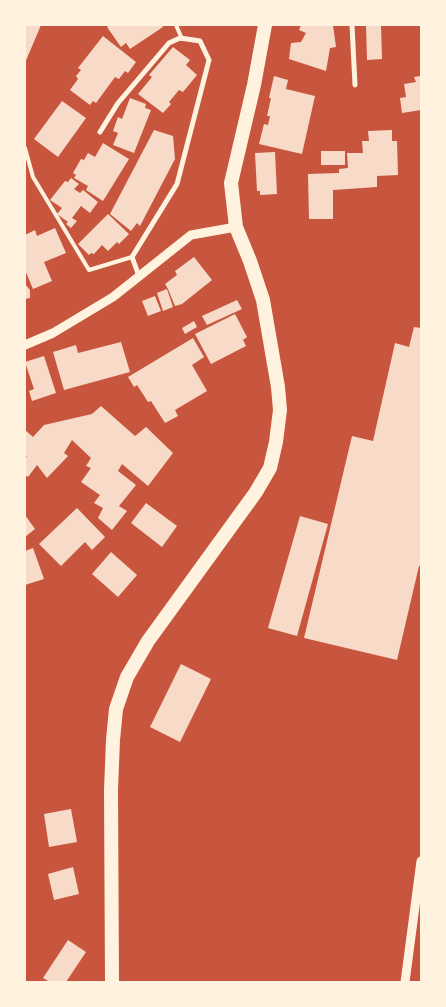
<svg xmlns="http://www.w3.org/2000/svg" width="446" height="1007" font-family="'Roboto Serif',serif">
  <style>
    .building { fill: #f7dbc8 }
    .lines { fill: none; stroke-linecap: round; stroke-linejoin: round }
    .service { stroke: #fff3e0; stroke-width: 4 }
    .minor { stroke: #fff3e0; stroke-width: 5 }
    .tertiary { stroke: #fff3e0; stroke-width: 9 }
    .trunk { stroke: #fff3e0; stroke-width: 14 }
  </style>
  <rect width="100%" height="100%" fill="#c8553d"/>
  <!-- building -->
  <path class="building" d="M25 25H41L25 63Z
    M110 25H162L163 27 130 49 126 43 121 47 107 27Z
    M301 25H333L336 47 330 48 326 71 289 59 291 43 301 42 306 33 299 30Z
    M366 25H381L382 59 367 60Z
    M103 36 136 62 128 73 125 71 119 79 115 77 96 103 93 101 90 105 70 90 78 79 76 76 81 70 78 68Z
    M173 47 190 60 186 65 197 75 183 92 179 90 169 102 171 104 163 113 138 94 152 77 149 75Z
    M274 76 288 80 286 89 315 96 302 154 259 144 264 124 268 125 270 116H267L271 98H269Z
    M421 76V110L402 113 400 98 406 97 404 84 416 82 414 77Z
    M130 98 146 104 145 108 151 110 134 153 113 145 118 133 113 131 118 117 122 119Z
    M62 101 86 118 58 157 34 139Z
    M154 130 173 136 175 159 140 226 137 223 131 231 110 214Z
    M392 130V141H397L398 175 377 176V187L333 190V219H309L308 174 339 173V169L348 168 347 153H363L362 141H369L368 131Z
    M103 143 129 159 103 201 86 190 88 186 74 178 76 175 73 173 81 159 84 160 88 153 95 157Z
    M321 151H345V165H321Z
    M275 152 277 194 260 195V191H257L255 153Z
    M71 178 79 184 74 189 80 193 83 190 98 202 90 213 81 206 72 218 77 221 71 228 66 224 68 222 57 214 62 208 50 200 65 181 68 182Z
    M108 214 129 234 119 244 117 242 108 251 102 245 94 254 91 253 89 255 78 244Z
    M55 228 66 253 44 262 52 281 33 289 25 270V235L35 230 37 236Z
    M194 257 212 280 182 304 175 306 168 289 165 284 177 275 175 271Z
    M25 284 30 290V298L25 299Z
    M167 289 173 307 163 311 157 293Z
    M155 296 161 311 148 316 142 301Z
    M237 300 242 309 207 325 202 316Z
    M235 314 247 337 243 340 246 346 211 364 195 334Z
    M194 321 197 327 185 334 182 328Z
    M414 327 421 328V566H419L397 660 304 638 352 436 373 441 395 343 409 347Z
    M193 338 204 357 192 365 207 391 175 410 178 416 165 423 151 401 148 402 137 385 134 387 128 377Z
    M121 342 130 372 64 390 53 352 76 345 78 353Z
    M44 356 56 393 32 401 29 391 34 389 25 362Z
    M101 406 135 436 146 427 173 453 148 486 122 464 118 471 136 485 119 506 127 511 112 530 98 518 103 508 94 503 100 495 81 482 91 468 86 466 91 458 72 440 64 453 68 456 47 478 37 465 28 477 25 475V458L27 456 25 455V430L33 437 44 425 92 414Z
    M146 503 177 526 162 547 131 523Z
    M77 508 105 537 92 550 85 542 61 566 39 544Z
    M25 515 35 529 25 537Z
    M300 516 328 524 297 636 268 628Z
    M33 548 44 579 25 585V551Z
    M111 552 137 575 118 597 92 574Z
    M181 664 211 679 180 742 150 727Z
    M71 809 77 842 49 847 44 814Z
    M73 867 79 894 54 900 48 874Z
    M68 940 86 952 66 982H50L43 978Z"/>
  <g class="lines">
    <!-- service -->
    <path class="service" d="M176 25 182 39
      M25 148 33 177 89 270 132 257"/>
    <!-- minor -->
    <path class="minor" d="M352 25 355 85
      M100 132 118 103 169 43 180 38 200 41 209 60 177 184 132 257 139 276"/>
    <!-- tertiary -->
    <path class="tertiary" d="M25 345 53 333 113 297 191 235 236 227
      M405 982 421 861"/>
    <!-- trunk -->
    <path class="trunk" d="M112 982 111 790 113 740 116 709 127 677 148 641 256 492 270 468 276 442 280 410 278 387 263 300 250 261 236 227 231 183 254 85 265 25"/>
  </g>
  <!-- border -->
  <rect width="446" height="1007" fill="none" stroke="#fff3e0" stroke-width="52"/>
</svg>
